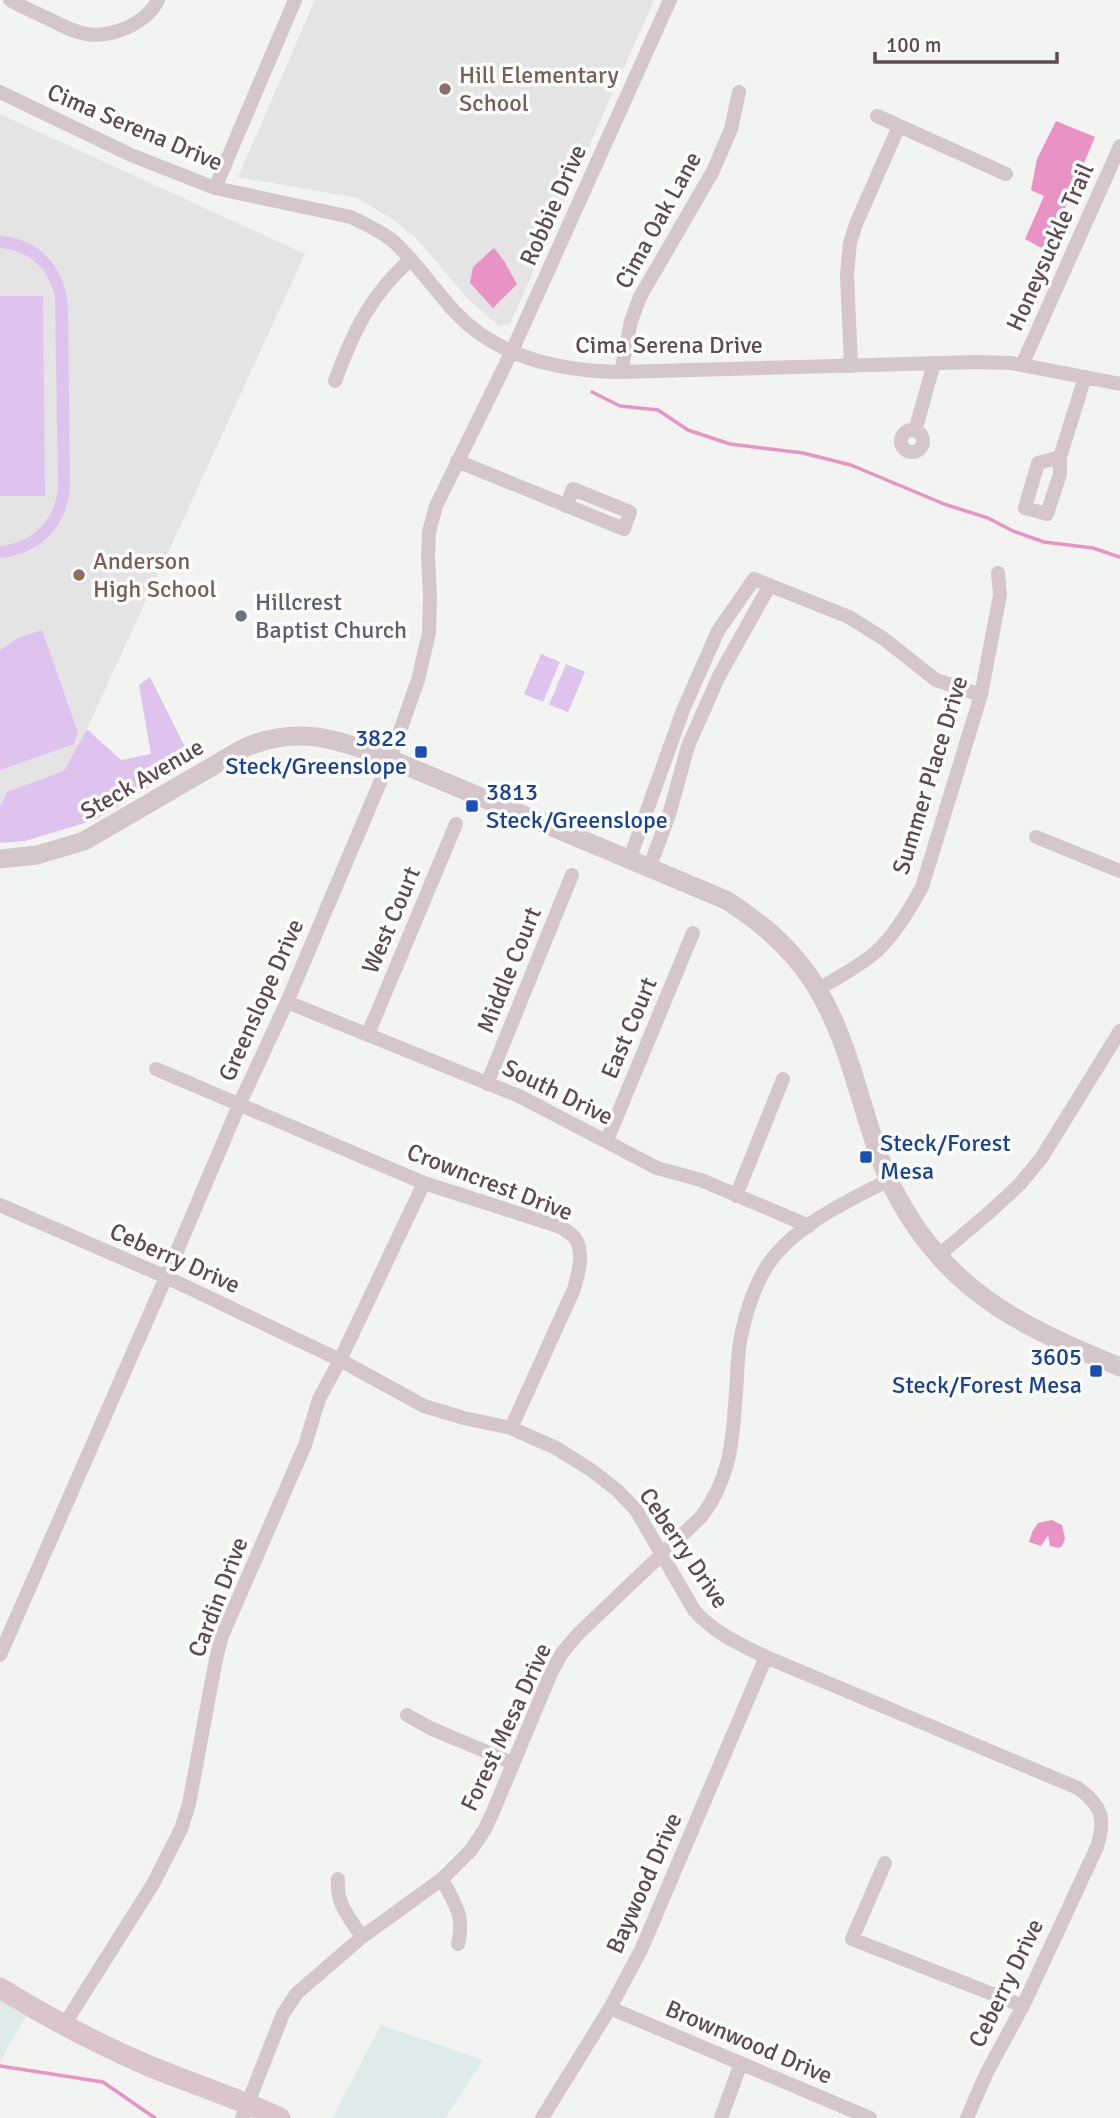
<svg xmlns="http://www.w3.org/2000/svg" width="1120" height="2118" font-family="Signika,sans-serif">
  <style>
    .commercial { fill: #dfeaea }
    .education { fill: #e3e4e3 }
    .green { fill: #ddc3ee }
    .water { fill: #e893c4 }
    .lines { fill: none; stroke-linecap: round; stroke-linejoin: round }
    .stream { stroke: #e893c4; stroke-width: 3.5 }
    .minor { stroke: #d5c6cb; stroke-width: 14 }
    .tertiary { stroke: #d5c6cb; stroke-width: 19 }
    .secondary { stroke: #d9c5cb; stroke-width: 21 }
    .education-dot { fill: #8d6e63; stroke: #fff; stroke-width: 2.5 }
    .worship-dot { fill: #6b7280; stroke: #fff; stroke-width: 2.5 }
    .transit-dot { fill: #1a4fb4; stroke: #fff; stroke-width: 2.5 }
    .labels { text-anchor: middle; stroke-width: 7; stroke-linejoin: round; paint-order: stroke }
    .education-label { font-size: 24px; fill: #785e54; stroke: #fff; text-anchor: start }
    .street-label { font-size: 24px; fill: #5e4a50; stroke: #fff }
    .worship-label { font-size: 24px; fill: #5b616d; stroke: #fff; text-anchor: start }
    .transit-label { font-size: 24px; fill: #164399; stroke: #fff; text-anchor: end }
  </style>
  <rect width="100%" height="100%" fill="#f2f4f2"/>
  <!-- commercial -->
  <path class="commercial" d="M0 2000 26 2016 0 2062Z
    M381 2025 483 2060 445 2118H332Z"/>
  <!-- education -->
  <path class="education" d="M315 0H654L510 324 499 326 468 299 416 238 392 219 357 198 238 177Z
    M0 114 305 254 87 729 65 771 8 792 0 806Z"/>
  <!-- green -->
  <path class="green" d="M0 236C39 238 64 267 68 304L70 487C67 527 40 554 0 558V546C33 543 55 520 58 487L55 295C48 268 28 250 0 248Z
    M0 296H43L45 496H0Z
    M42 630 78 733 74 744 0 770V650L18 638Z
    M541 654 560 662 543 702 524 694Z
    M566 664 585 672 568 712 549 705Z
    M150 677 192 761 95 820 25 841 0 843V806L7 792 64 771 87 729 121 760 151 754 139 685Z"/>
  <!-- water -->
  <path class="water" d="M1056 121 1095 137 1047 251 1025 239 1044 196 1031 190 1037 159Z
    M494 248 504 261 517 284 493 308 470 283 473 267Z
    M1052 1520 1062 1525 1065 1539 1062 1546 1058 1548 1050 1546 1048 1535 1041 1546 1029 1542 1032 1532 1038 1523Z"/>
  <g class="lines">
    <!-- stream -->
    <path class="stream" d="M592 392 620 406 658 410 688 430 730 444 803 453 851 465 944 504 988 518 1013 531 1044 542 1093 548 1120 557
      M0 2066 103 2082 155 2118"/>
    <!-- minor -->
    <path class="minor" d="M10 0C22 7 36 13 49 19 77 34 95 41 126 28 139 22 152 13 158 0
      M0 92 131 155 215 188 351 217C365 224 381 231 393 241 416 262 433 288 454 311 498 358 559 371 621 372L976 362 1011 363 1120 384
      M877 116 1006 174
      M215 188 295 0
      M1022 365 1120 146
      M851 366 847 274 850 243 856 224 899 126
      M621 372 631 321 640 297 713 171 731 129 739 92
      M335 381C353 332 371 294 411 259
      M901 441a11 11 0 1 1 22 0a11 11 0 1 1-22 0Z
      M915 431 934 363
      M1060 457V474L1047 514 1025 508 1038 463 1060 457 1085 377
      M457 461 624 529 630 512 573 489 566 506
      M1036 837 1120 871
      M630 858 683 710 718 631 754 579 849 617 884 639 936 680 981 695
      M650 866 669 815 688 746 719 676 770 585
      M819 989C838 977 862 965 878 950 896 933 910 909 922 887L981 695 1000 595 998 573
      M287 1002 519 1096 657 1168 701 1180 809 1226
      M368 1034 456 824
      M156 1069 424 1183 561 1227C565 1230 572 1234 575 1238 585 1253 578 1274 574 1289L511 1428
      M487 1084 572 875
      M607 1140 693 933
      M736 1196 783 1079
      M0 1205 166 1277 340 1360 424 1406 464 1418 511 1428 556 1448 591 1470 617 1490 636 1510 694 1610C714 1633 739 1644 766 1657L1078 1788C1102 1806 1106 1818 1097 1847L1023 2006 987 2072 967 2118
      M939 1255 991 1211 1020 1184 1042 1157 1120 1031
      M0 1655 166 1277 239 1105 287 1002 390 759 418 680 429 633 430 597 428 557 429 532 436 506 512 351 670 0
      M407 1715 430 1728 513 1763
      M885 1863 852 1939 1023 2006
      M338 1879C336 1905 349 1916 362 1937
      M442 1879C455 1905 465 1915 458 1944
      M610 2008 870 2118
      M64 2025 153 1884 181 1829 189 1804 216 1659 222 1636 305 1445 319 1399 340 1360 424 1183
      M242 2118 283 2014 297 1993 362 1937 442 1879 471 1850 485 1829 495 1807 551 1673 562 1653 578 1634 702 1516C728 1480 732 1449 735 1406 737 1384 737 1362 740 1341 745 1316 753 1288 767 1266 794 1226 847 1201 889 1180
      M542 2118 610 2008 641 1950 766 1657
      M721 2118 741 2063"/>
    <!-- tertiary -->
    <path class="tertiary" d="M0 859 37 855 84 841 244 748C299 724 338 740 390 759L726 900C809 952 833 1005 860 1096 869 1125 877 1155 890 1182 941 1288 1017 1325 1120 1367"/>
    <!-- secondary -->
    <path class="secondary" d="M0 1988C48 2018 98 2044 149 2066 193 2084 237 2098 280 2118"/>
  </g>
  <!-- markers -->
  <g class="education-dot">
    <circle cx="445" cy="89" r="7"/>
    <circle cx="79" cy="575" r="7"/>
  </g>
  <circle class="worship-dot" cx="241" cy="616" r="7"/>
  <g class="transit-dot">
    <rect x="414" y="745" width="14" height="14" rx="3.5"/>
    <rect x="465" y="799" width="14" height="14" rx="3.5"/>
    <rect x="859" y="1150" width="14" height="14" rx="3.5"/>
    <rect x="1089" y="1364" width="14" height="14" rx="3.5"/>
  </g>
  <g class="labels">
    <!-- education labels -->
    <g class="education-label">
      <text x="459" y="83">Hill Elementary<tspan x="459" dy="28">School</tspan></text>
      <text x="93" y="569">Anderson<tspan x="93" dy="28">High School</tspan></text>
    </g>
    <!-- street labels -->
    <g class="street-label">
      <text transform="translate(135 127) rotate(23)" y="8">Cima Serena Drive</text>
      <text transform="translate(553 205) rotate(-66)" y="8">Robbie Drive</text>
      <text transform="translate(658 220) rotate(-61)" y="8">Cima Oak Lane</text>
      <text transform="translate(1050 247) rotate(-66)" y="8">Honeysuckle Trail</text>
      <text x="669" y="353">Cima Serena Drive</text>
      <text transform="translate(930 775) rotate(-73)" y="8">Summer Place Drive</text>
      <text transform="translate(142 779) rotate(-30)" y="8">Steck Avenue</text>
      <text transform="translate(391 920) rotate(-67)" y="8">West Court</text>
      <text transform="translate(509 970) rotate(-68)" y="8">Middle Court</text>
      <text transform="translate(261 1000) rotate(-66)" y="8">Greenslope Drive</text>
      <text transform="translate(629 1028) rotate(-67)" y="8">East Court</text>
      <text transform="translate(558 1092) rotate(26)" y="8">South Drive</text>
      <text transform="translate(490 1182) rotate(21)" y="8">Crowncrest Drive</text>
      <text transform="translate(175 1258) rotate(24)" y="8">Ceberry Drive</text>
      <text transform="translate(684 1548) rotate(56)" y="8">Ceberry Drive</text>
      <text transform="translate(218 1597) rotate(-69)" y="8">Cardin Drive</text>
      <text transform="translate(506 1727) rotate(-65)" y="8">Forest Mesa Drive</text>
      <text transform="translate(644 1883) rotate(-66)" y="8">Baywood Drive</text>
      <text transform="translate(1006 1983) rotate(-64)" y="8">Ceberry Drive</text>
      <text transform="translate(749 2042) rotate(23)" y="8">Brownwood Drive</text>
    </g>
    <!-- worship labels -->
    <g class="worship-label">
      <text x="255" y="610">Hillcrest<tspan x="255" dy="28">Baptist Church</tspan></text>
    </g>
    <!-- transit labels -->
    <g class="transit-label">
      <text x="407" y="746">3822<tspan x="407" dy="28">Steck/Greenslope</tspan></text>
      <text x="486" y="800" text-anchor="start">3813<tspan x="486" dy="28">Steck/Greenslope</tspan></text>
      <text x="880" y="1151" text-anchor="start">Steck/Forest<tspan x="880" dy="28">Mesa</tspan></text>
      <text x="1082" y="1365">3605<tspan x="1082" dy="28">Steck/Forest Mesa</tspan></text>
    </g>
  </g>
  <!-- scale -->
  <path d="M875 52v10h182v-10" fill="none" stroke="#5e4a50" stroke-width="3.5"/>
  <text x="886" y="52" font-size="21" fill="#5e4a50" stroke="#ffffff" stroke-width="5" paint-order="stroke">100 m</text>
</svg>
